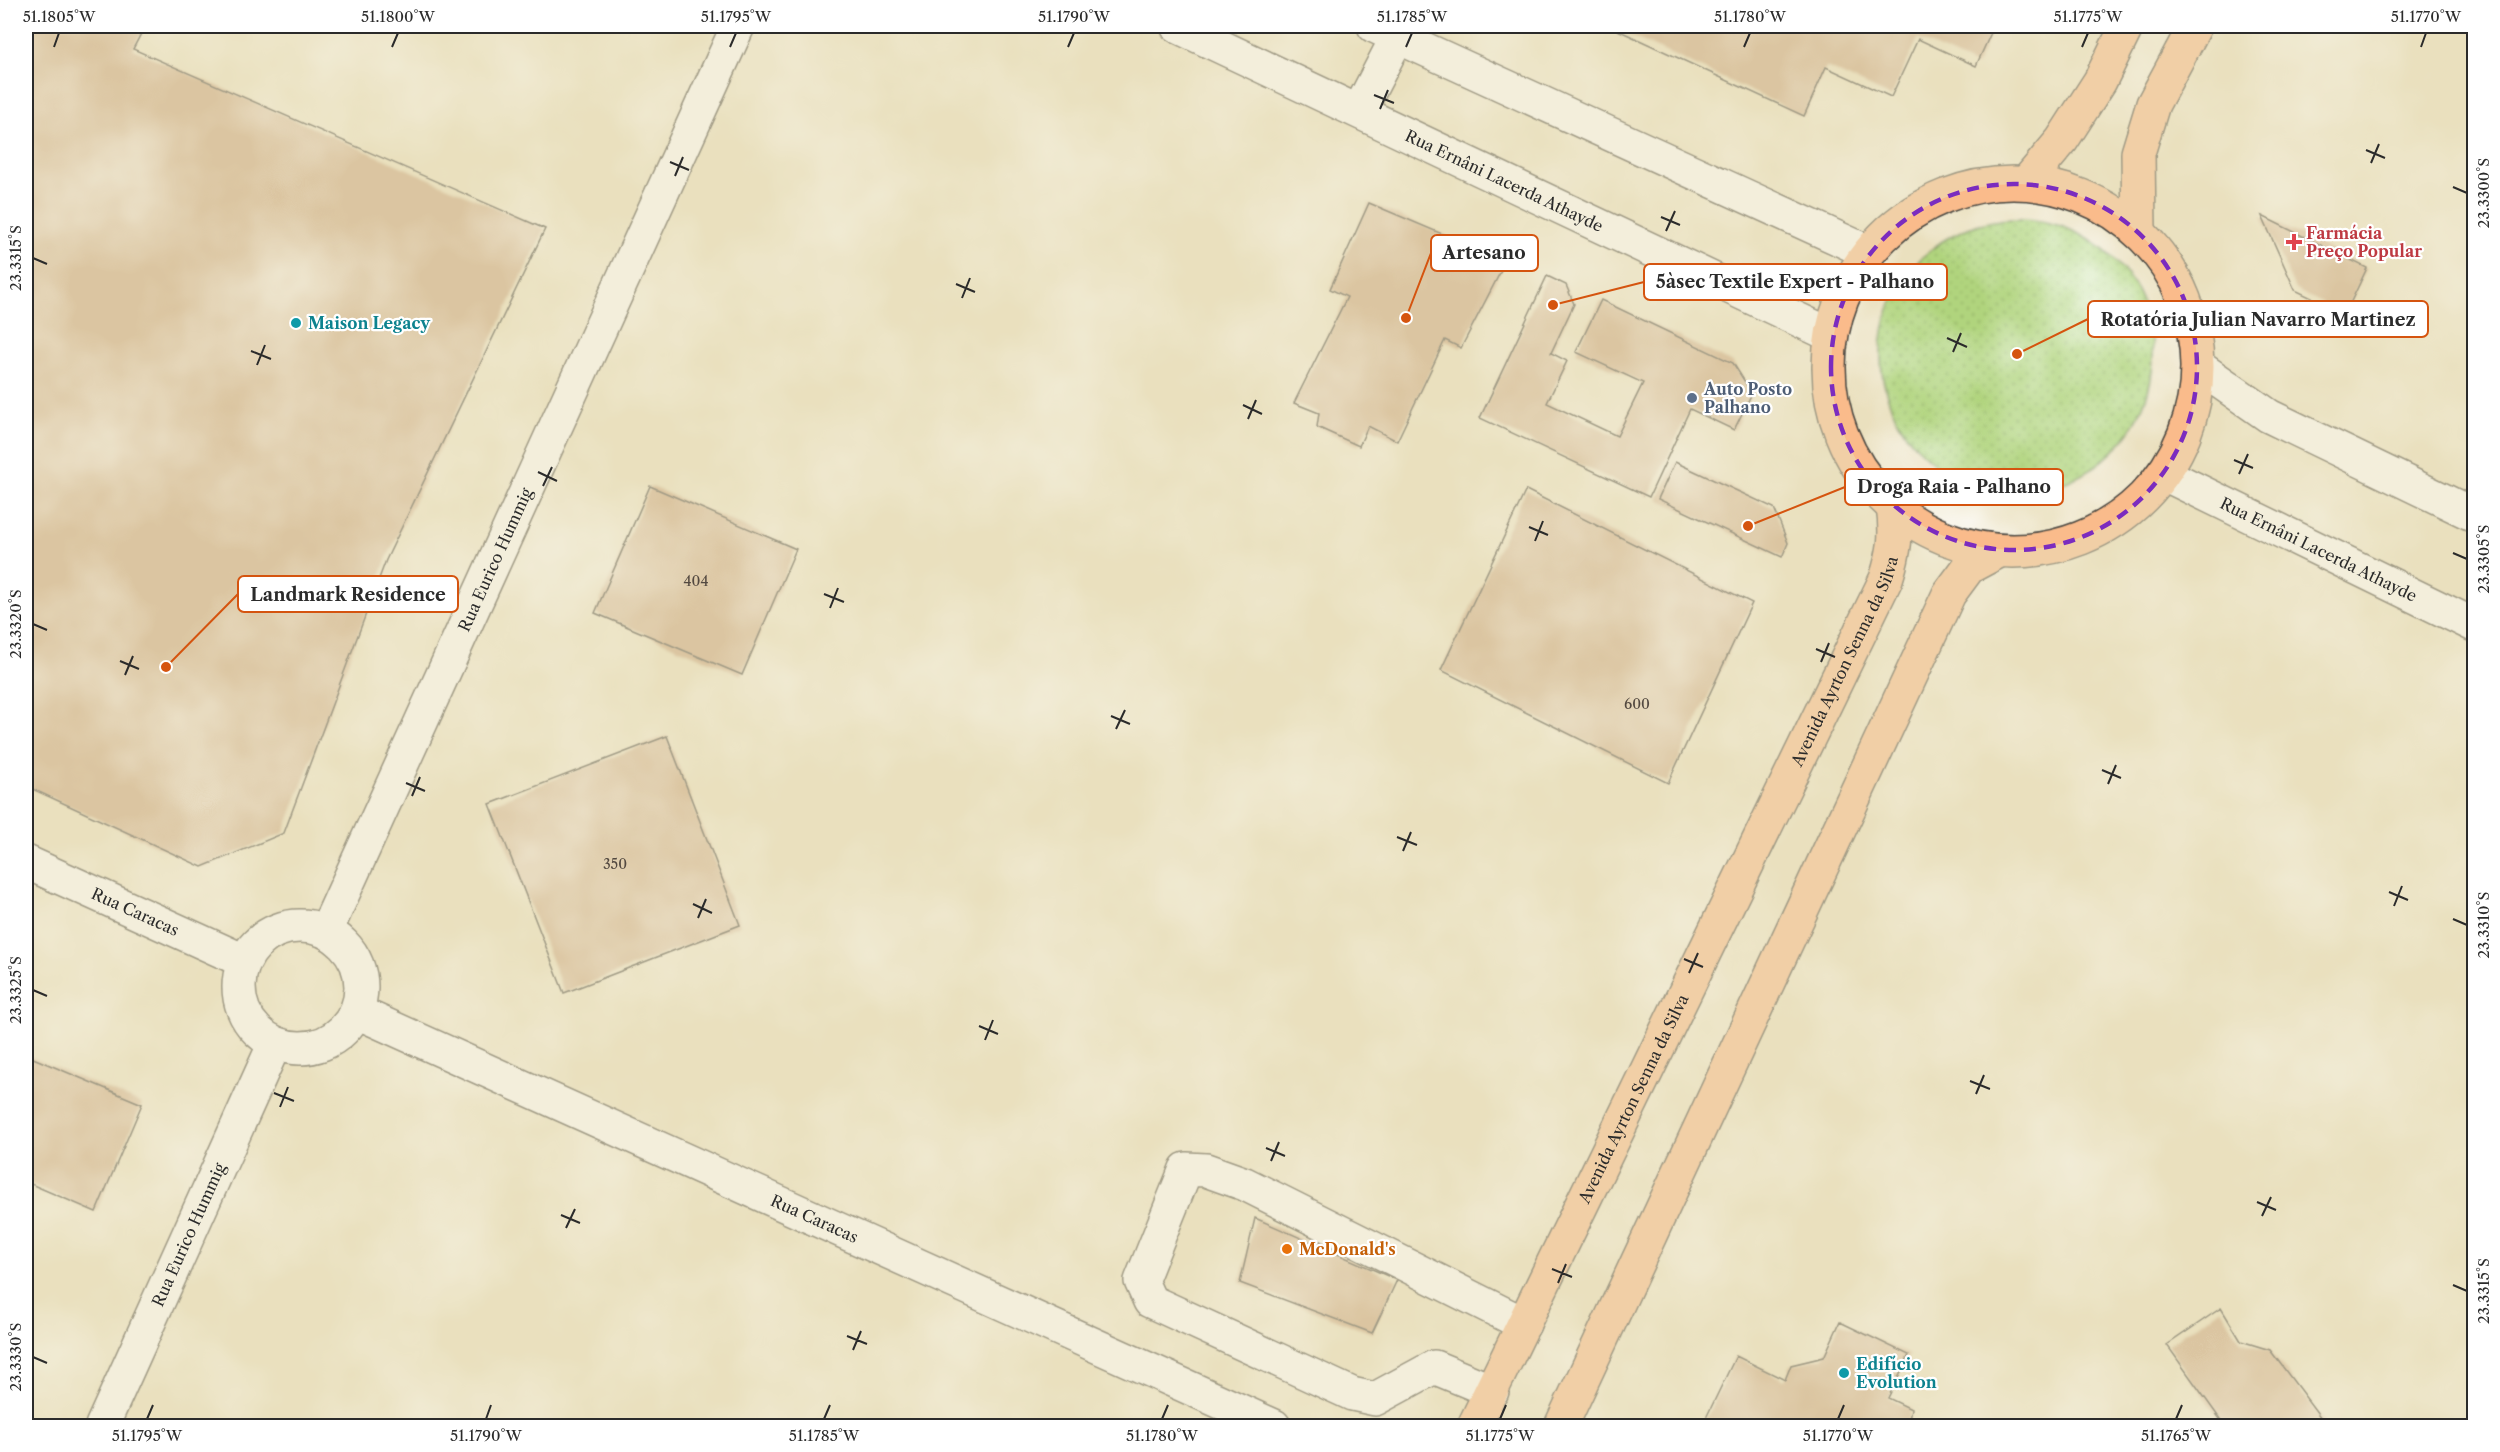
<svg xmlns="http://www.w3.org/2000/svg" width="2500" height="1452" font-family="'Libre Caslon Text',serif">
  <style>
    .park { fill: url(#park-dots); stroke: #6e8054; stroke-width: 1.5 }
    .building { fill: #caa47e }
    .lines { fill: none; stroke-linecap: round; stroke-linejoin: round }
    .minor-casing { stroke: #484641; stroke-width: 36 }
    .major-casing { stroke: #484641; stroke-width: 36 }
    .minor { stroke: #fff; stroke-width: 33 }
    .major { stroke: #fabb8b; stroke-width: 33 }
    .marked { fill: none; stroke: #7b2cbf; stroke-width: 4.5; stroke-dasharray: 12 8; stroke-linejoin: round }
    .ticks { fill: none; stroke: #2b2b2b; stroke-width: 2 }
    .health-dot { fill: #e0444e; stroke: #fff; stroke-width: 2 }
    .culture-dot { fill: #0f9aa8; stroke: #fff; stroke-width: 2 }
    .service-dot { fill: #5c6f8a; stroke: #fff; stroke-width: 2 }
    .food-dot { fill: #e8710a; stroke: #fff; stroke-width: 2 }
    .labels { text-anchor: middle; stroke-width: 4.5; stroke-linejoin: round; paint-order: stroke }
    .number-label { font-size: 14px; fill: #534940 }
    .street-label { font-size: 16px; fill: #2b2b2b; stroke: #fff }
    .health-label { font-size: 16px; font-weight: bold; fill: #be3a42; stroke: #fff; text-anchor: start }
    .culture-label { font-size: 16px; font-weight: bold; fill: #0d838f; stroke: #fff; text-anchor: start }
    .service-label { font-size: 16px; font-weight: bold; fill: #4e5e75; stroke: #fff; text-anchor: start }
    .food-label { font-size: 16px; font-weight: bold; fill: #c56008; stroke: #fff; text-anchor: start }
    .leader { fill: none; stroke: #d5540f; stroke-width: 2 }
    .callout-dot { fill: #d5540f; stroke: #fff; stroke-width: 2 }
    .callout { fill: #fff; stroke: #d5540f; stroke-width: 2 }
    .callout-label { font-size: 18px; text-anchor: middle; font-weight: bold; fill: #2b2b2b }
    .neatline { fill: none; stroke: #2b2b2b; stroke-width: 2 }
    .ticks-label { font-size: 15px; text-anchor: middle; fill: #2b2b2b }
  </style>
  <defs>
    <pattern id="park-dots" width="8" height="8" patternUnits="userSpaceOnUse" patternTransform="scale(1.5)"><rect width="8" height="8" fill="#b0d47d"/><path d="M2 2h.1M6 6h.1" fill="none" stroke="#98b66c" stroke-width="1.8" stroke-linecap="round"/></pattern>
  </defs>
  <rect width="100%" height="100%" fill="#fff"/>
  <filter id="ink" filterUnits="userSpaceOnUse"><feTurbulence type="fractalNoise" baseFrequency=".0167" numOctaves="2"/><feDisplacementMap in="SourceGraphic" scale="12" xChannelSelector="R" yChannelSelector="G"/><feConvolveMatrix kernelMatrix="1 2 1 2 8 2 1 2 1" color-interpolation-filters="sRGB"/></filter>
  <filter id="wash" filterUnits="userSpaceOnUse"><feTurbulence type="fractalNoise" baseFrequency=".008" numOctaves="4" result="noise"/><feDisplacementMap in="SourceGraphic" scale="24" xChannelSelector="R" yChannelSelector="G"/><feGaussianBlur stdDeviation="1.35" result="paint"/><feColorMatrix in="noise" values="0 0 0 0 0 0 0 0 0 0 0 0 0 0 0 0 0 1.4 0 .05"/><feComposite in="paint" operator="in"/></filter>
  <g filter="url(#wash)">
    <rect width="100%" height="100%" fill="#eae0be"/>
    <!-- park -->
    <path class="park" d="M1881 355a136 136 0 1 1 272 0a136 136 0 1 1-272 0Z"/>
    <g id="blocks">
      <!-- building -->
      <path class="building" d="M26 26H145L133 49 545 229 386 560 284 833 202 867 26 786Z
        M1609 26H1994L1976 66 1918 39 1891 97 1826 67 1804 116Z
        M1369 203 1506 261 1461 348 1445 340 1397 441 1368 426 1359 446 1317 427 1319 413 1294 403 1347 297 1330 289Z
        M2262 216 2367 268 2345 314 2295 290Z
        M1547 276 1566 285 1574 304 1551 353 1567 361 1547 403 1617 436 1643 383 1576 352 1601 300 1733 363 1752 393 1734 430 1690 409 1649 497 1480 418Z
        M1675 462 1774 508 1788 543 1782 557 1658 499Z
        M650 486 796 549 742 675 595 613Z
        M1526 490 1752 603 1668 783 1441 670Z
        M667 736 740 925 564 993 490 804Z
        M26 1055 142 1104 96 1212 26 1182Z
        M1255 1218 1397 1280 1372 1333 1240 1283Z
        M2221 1308 2241 1341 2270 1350 2327 1426H2225L2167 1345Z
        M1840 1322 1909 1355 1888 1398 1911 1409 1908 1426H1719L1705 1420 1736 1356 1785 1380 1791 1365 1824 1357Z"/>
    </g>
  </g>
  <g filter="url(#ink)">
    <use href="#blocks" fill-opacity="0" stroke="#484641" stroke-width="1.5"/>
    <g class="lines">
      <defs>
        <g id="minor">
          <path id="s1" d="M1177 26 1831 335"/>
          <path d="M1374 26 1868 252"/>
          <path d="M1359 111 1403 26"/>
          <path d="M2199 367 2269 416 2474 515"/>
          <path id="s2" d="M2164 474 2474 625"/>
          <path id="s3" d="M26 862 244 961"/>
          <circle cx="300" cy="987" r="61"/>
          <path id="s4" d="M326 931 738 26"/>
          <path id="s5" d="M357 1012 1274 1426"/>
          <path d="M1492 1391 1434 1367 1375 1399 1352 1394 1150 1301 1141 1281 1186 1169 1206 1170 1245 1184 1524 1324"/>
          <path id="s6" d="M102 1426 275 1043"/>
        </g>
        <g id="major">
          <circle cx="2013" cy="367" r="184"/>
          <path d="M2026 183 2062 140 2100 81 2127 26"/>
          <path d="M2139 231 2138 153 2153 104 2195 26"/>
          <path id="s7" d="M1474 1426 1886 579C1895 551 1897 535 1893 506"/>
          <path d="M1561 1426 1949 594 1969 567 1999 551"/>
        </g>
      </defs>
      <!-- minor casing -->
      <use href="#minor" class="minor-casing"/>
      <!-- major casing -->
      <use href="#major" class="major-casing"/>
      <!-- minor -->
      <use href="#minor" class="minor"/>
      <!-- major -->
      <use href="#major" class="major"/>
    </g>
  </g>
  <!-- marked area -->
  <path d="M0 0H2500V1452H0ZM1831 367a183 183 0 1 1 366 0a183 183 0 1 1-366 0Z" fill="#eae0be" fill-opacity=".55" fill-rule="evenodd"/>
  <path class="marked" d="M1831 367a183 183 0 1 1 366 0a183 183 0 1 1-366 0Z"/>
  <!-- ticks -->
  <path class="ticks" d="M54 47 59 33M392 47 398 33M730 47 736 33M1068 47 1074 33M1406 47 1412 33M1744 47 1750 33M2082 47 2088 33M2421 47 2426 33M1374 95 1394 103M1380 109 1388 90M2366 150 2385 158M670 162 689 170M2371 163 2379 144M675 176 683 157M2453 187 2467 193M1661 217 1680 225M1666 231 1675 211M33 258 47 264M956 284 975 292M962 298 970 278M1947 338 1967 347M251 351 271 359M1953 352 1961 333M257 365 265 345M1243 405 1262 414M1248 419 1256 400M2234 460 2253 468M538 472 557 481M2239 474 2248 454M543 486 552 467M1529 527 1548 535M1535 541 1543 521M2453 553 2467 559M824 594 844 602M830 608 838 588M33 624 47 630M1816 649 1835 657M120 661 139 669M1821 662 1829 643M125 675 133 656M1111 716 1130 724M1116 729 1125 710M2102 770 2121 778M406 783 425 791M2108 784 2116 765M412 796 420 777M1397 837 1417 845M1403 851 1411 832M2389 892 2408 900M693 904 712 913M2394 906 2402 886M698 918 706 899M2453 919 2467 925M1684 959 1703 967M1689 973 1698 953M33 990 47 996M979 1026 998 1034M985 1040 993 1020M1970 1081 1990 1089M274 1093 294 1101M1976 1094 1984 1075M280 1107 288 1087M1266 1148 1285 1156M1271 1161 1279 1142M2257 1202 2276 1210M561 1215 580 1223M2262 1216 2271 1197M566 1228 575 1209M1552 1269 1572 1277M1558 1283 1566 1264M2453 1285 2467 1291M847 1336 867 1344M853 1350 861 1331M33 1357 47 1363M147 1419 153 1405M486 1419 491 1405M824 1419 830 1405M1162 1419 1168 1405M1500 1419 1506 1405M1838 1419 1844 1405M2176 1419 2182 1405"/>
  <!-- markers -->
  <path class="health-dot" d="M2291 233h6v6h6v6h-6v6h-6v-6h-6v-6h6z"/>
  <g class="culture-dot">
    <circle cx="296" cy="323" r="6"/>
    <circle cx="1844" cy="1373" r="6"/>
  </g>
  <circle class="service-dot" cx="1692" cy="398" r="6"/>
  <circle class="food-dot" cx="1287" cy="1249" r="6"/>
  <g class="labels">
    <!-- number labels -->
    <g class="number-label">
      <text x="696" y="586">404</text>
      <text x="1637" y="709">600</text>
      <text x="615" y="869">350</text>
    </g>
    <!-- street labels -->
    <g class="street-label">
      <text dy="6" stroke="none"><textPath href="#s1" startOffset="362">Rua Ernâni Lacerda Athayde</textPath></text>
      <text dy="6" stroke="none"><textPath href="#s2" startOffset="172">Rua Ernâni Lacerda Athayde</textPath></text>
      <text dy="6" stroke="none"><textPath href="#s4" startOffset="408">Rua Eurico Hummig</textPath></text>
      <text dy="6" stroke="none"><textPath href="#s7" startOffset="850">Avenida Ayrton Senna da Silva</textPath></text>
      <text dy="6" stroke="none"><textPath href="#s3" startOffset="120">Rua Caracas</textPath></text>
      <text dy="6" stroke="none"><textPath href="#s7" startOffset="364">Avenida Ayrton Senna da Silva</textPath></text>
      <text dy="6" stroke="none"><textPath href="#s5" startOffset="502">Rua Caracas</textPath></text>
      <text dy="6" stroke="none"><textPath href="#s6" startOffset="210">Rua Eurico Hummig</textPath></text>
    </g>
    <!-- health labels -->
    <g class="health-label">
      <text x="2306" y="239">Farmácia<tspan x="2306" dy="18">Preço Popular</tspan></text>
    </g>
    <!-- culture labels -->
    <g class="culture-label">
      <text x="308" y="329">Maison Legacy</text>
      <text x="1856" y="1370">Edifício<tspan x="1856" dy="18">Evolution</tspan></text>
    </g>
    <!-- service labels -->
    <g class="service-label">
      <text x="1704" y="395">Auto Posto<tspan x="1704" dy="18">Palhano</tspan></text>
    </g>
    <!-- food labels -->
    <g class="food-label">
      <text x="1299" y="1255">McDonald's</text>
    </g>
  </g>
  <!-- callouts -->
  <path class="leader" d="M1406 318L1431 253M1553 305L1644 282M2017 354L2088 319M1748 526L1845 487M166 667L238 594"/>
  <g class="callout-dot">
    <circle cx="1406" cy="318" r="6"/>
    <circle cx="1553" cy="305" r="6"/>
    <circle cx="2017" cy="354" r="6"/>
    <circle cx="1748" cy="526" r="6"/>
    <circle cx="166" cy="667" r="6"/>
  </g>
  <g class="callout">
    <rect x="1431" y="235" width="107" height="36" rx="6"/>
    <rect x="1644" y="264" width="303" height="36" rx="6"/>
    <rect x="2088" y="301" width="340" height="36" rx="6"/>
    <rect x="1845" y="469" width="218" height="36" rx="6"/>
    <rect x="238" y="576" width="220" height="36" rx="6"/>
  </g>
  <g class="callout-label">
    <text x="1484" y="259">Artesano</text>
    <text x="1795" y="288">5àsec Textile Expert - Palhano</text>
    <text x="2258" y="326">Rotatória Julian Navarro Martinez</text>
    <text x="1954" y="493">Droga Raia - Palhano</text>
    <text x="348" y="601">Landmark Residence</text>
  </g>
  <!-- margin -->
  <rect width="2500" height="1452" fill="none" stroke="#fff" stroke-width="66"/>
  <rect x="33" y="33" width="2434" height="1386" class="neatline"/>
  <g class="ticks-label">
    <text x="59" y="22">51.1805°W</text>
    <text x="398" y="22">51.1800°W</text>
    <text x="736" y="22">51.1795°W</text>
    <text x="1074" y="22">51.1790°W</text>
    <text x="1412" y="22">51.1785°W</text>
    <text x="1750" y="22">51.1780°W</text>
    <text x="2088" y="22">51.1775°W</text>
    <text x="2426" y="22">51.1770°W</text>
    <text transform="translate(2484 193) rotate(-90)" y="5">23.3300°S</text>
    <text transform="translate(16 258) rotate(-90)" y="5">23.3315°S</text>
    <text transform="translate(2484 559) rotate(-90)" y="5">23.3305°S</text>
    <text transform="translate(16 624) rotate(-90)" y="5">23.3320°S</text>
    <text transform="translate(2484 925) rotate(-90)" y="5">23.3310°S</text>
    <text transform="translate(16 990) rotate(-90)" y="5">23.3325°S</text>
    <text transform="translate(2484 1291) rotate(-90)" y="5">23.3315°S</text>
    <text transform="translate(16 1357) rotate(-90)" y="5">23.3330°S</text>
    <text x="147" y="1441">51.1795°W</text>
    <text x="486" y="1441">51.1790°W</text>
    <text x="824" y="1441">51.1785°W</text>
    <text x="1162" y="1441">51.1780°W</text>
    <text x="1500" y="1441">51.1775°W</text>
    <text x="1838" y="1441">51.1770°W</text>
    <text x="2176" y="1441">51.1765°W</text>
  </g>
</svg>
